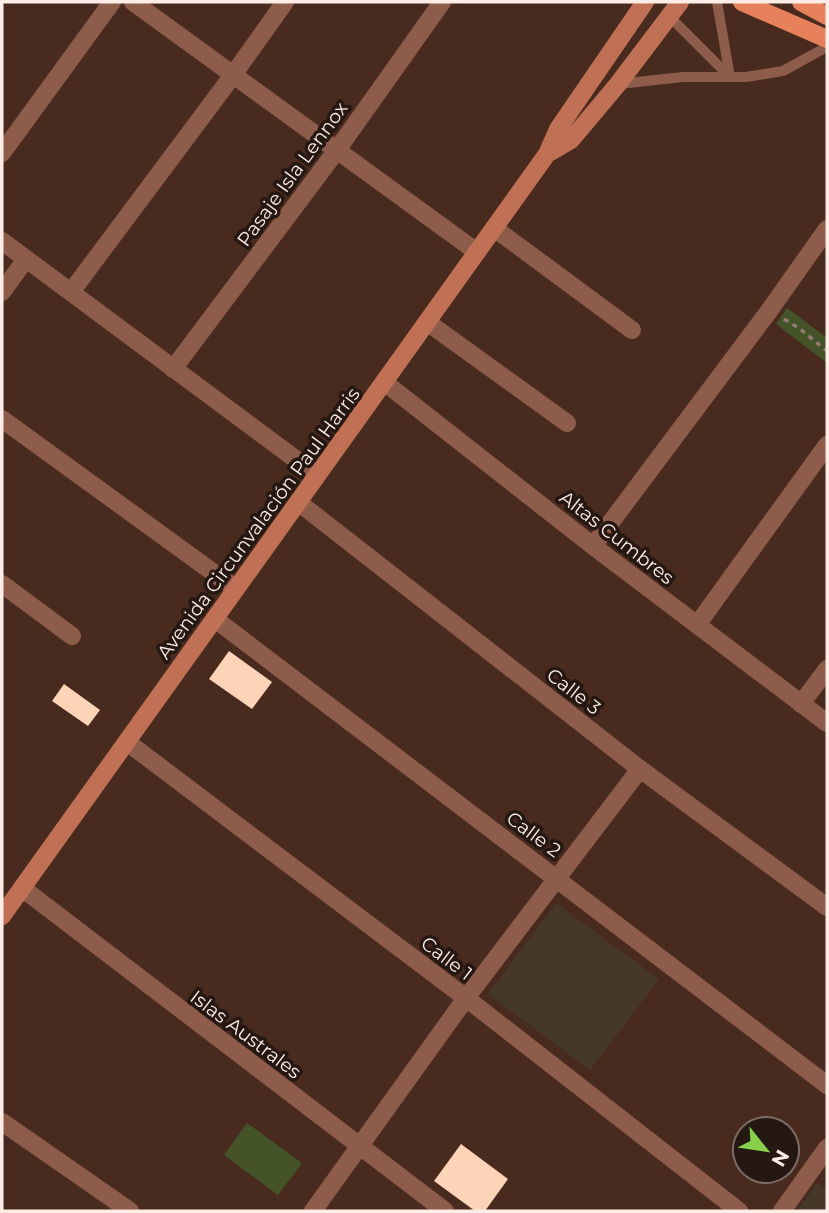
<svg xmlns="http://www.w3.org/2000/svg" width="829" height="1213" font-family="Montserrat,sans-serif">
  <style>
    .education { fill: #46372b }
    .green { fill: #445428 }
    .building { fill: #fed4b9 }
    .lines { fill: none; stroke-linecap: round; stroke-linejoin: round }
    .path { stroke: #937b71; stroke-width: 3.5; stroke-dasharray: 5 5; stroke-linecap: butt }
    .service { stroke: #8e5c4a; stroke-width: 10 }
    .minor { stroke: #8e5c4a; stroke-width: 18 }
    .tertiary { stroke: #8e5c4a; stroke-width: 18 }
    .secondary { stroke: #c07155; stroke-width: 18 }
    .primary { stroke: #e7815c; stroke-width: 18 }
    .labels { text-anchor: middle; stroke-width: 7; stroke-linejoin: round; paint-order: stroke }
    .street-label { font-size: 19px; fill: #fdede6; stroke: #251711 }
  </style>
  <rect width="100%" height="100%" fill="#482b1e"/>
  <!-- education -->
  <path class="education" d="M556 903 659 979 590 1070 488 994Z
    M817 1183 827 1190V1211H797Z"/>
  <!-- green -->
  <path class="green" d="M787 308 827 338V363L776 324Z
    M247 1123 302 1163 278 1195 224 1155Z"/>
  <!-- building -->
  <path class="building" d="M229 651 272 682 252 709 209 679Z
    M64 684 100 710 88 726 52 701Z
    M461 1144 508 1179 485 1211H475L434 1181Z"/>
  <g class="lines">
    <!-- path -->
    <path class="path" d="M784 319 799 328 827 351"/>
    <!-- service -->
    <path class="service" d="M669 16 730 77 717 2
      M619 84 683 77H746L783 71 827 47"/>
    <!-- minor -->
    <path class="minor" d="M133 2 477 252
      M2 153 112 2
      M494 228 632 330
      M2 241 317 475
      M2 292 26 259
      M71 292 233 75 285 2
      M427 322 567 423
      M173 369 337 150 442 2
      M384 382 593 546 827 723
      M2 419 236 589
      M298 502 640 769 827 907
      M593 546 769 311 827 229
      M2 584 72 636
      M215 619 827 1085
      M697 625 827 445
      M801 704 827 669
      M127 742 466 998 739 1211
      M22 888 445 1211
      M2 1122 130 1211
      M313 1211 466 998 640 769"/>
    <!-- tertiary -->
    <path class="tertiary" d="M782 1211 827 1148"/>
    <!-- secondary -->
    <path class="secondary" d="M547 154 571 140 618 84 680 2
      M2 916 547 154 558 129 645 2"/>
    <!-- primary -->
    <path class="primary" d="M742 2 827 39
      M801 2 827 16"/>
  </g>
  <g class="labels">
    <!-- street labels -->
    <g class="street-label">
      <text transform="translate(292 174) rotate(-54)" y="7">Pasaje Isla Lennox</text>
      <text transform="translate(258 523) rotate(-54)" y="7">Avenida Circunvalación Paul Harris</text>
      <text transform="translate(617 537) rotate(38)" y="7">Altas Cumbres</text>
      <text transform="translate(574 691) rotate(38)" y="7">Calle 3</text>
      <text transform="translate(534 834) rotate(37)" y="7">Calle 2</text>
      <text transform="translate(447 958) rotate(37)" y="7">Calle 1</text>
      <text transform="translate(246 1034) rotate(37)" y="7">Islas Australes</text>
    </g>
  </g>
  <!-- border -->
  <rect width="829" height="1213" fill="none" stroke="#fdede6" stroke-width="7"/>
  <!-- north arrow -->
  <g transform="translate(766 1150) rotate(120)"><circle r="33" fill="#251711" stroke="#7b6d66" stroke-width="2"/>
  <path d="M0-5L12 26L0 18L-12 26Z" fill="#88cf4a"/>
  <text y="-10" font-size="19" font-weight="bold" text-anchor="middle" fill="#fdede6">N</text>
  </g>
</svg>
